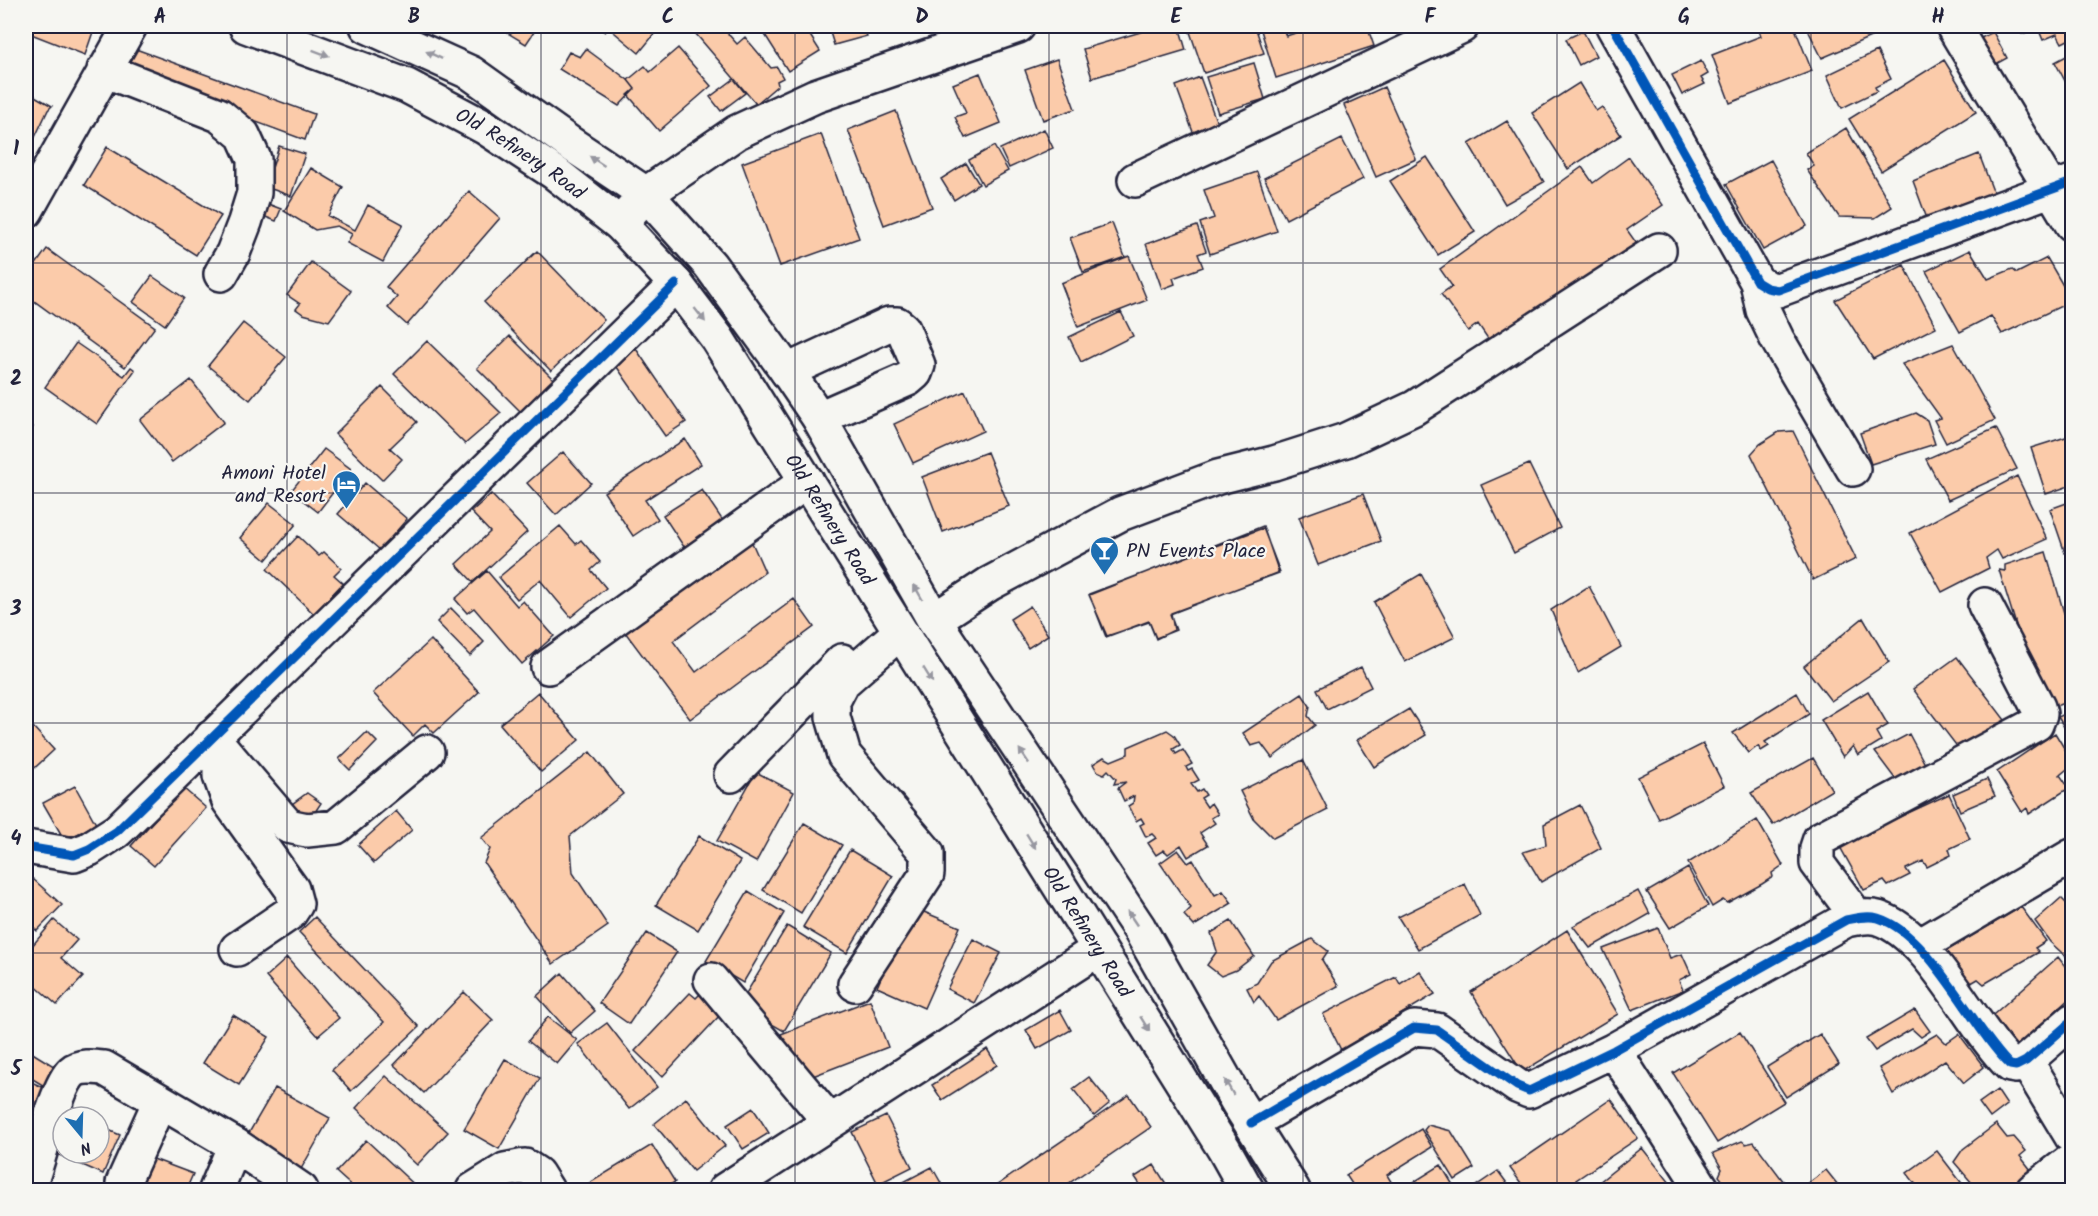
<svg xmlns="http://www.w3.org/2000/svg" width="2098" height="1216" font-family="Kalam,sans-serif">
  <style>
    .building { fill: #fbcbaa; stroke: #22223b; stroke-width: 1.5 }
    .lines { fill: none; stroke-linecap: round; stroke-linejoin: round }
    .minor-casing { stroke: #22223b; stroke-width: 38 }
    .major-casing { stroke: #22223b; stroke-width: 38 }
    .minor { stroke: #f6f6f2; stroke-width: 33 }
    .major { stroke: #f6f6f2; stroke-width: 33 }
    .cycleway-casing { stroke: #f6f6f2; stroke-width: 13 }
    .cycleway { stroke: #0057b8; stroke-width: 9 }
    .oneway { fill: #9797a0 }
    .grid { fill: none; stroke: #22223b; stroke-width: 1.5; stroke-opacity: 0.55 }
    .labels { text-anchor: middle; stroke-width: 4.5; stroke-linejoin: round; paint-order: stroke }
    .street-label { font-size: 20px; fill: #22223b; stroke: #f6f6f2 }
    .poi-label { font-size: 20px; fill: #22223b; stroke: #f6f6f2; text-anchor: end }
    .neatline { fill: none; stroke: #22223b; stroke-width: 2 }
    .grid-label { font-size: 20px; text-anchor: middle; font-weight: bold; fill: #22223b }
  </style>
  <rect width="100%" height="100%" fill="#f6f6f2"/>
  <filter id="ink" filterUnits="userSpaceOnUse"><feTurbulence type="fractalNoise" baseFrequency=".0167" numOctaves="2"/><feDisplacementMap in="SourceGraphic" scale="12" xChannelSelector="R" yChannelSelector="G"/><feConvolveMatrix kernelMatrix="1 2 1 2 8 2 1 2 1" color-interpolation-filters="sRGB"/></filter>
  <g filter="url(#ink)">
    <!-- building -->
    <path class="building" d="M26 26H85L94 29 85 55 26 32Z
      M496 26H538L526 44Z
      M597 26H661L639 53 609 28 605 32Z
      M689 26H721L737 44 745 37 771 68 777 67 783 78 777 81 778 85 756 104Z
      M769 26H804L820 51 788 71 762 30Z
      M828 26H864L867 36 834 45Z
      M1161 26H1179L1186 50 1092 78 1083 49Z
      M1188 26H1255L1264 53 1204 73Z
      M1265 26H1282L1286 36 1317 26H1367L1374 46 1276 78 1260 27Z
      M1388 26H1412L1390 32Z
      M1771 26H1794L1812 71 1730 103 1712 55 1761 36 1759 30Z
      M1806 26H1896L1822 58Z
      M2018 26H2072V38L2062 43 2057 34 2043 40 2038 28 2022 34Z
      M1583 31 1596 56 1579 65 1566 39Z
      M1993 32 2007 58 1985 70 1971 43Z
      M133 48 314 114 305 140 124 73Z
      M678 48 711 86 659 131 628 95 635 89 628 80 645 66 650 72Z
      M586 49 628 80 635 89 619 106 559 69 569 52 580 57Z
      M1877 51 1891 79 1875 87 1877 91 1842 108 1827 75Z
      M2072 53V94L2055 62Z
      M1057 59 1075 109 1043 120 1025 70Z
      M1944 60 1976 112 1881 171 1849 119Z
      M1701 61 1708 74 1701 78 1705 84 1682 95 1672 75Z
      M1254 63 1265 99 1218 113 1206 77Z
      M980 73 1001 123 965 138 955 117 966 113 953 84Z
      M1200 77 1217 123 1193 132 1176 86Z
      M734 79 745 93 721 111 710 97Z
      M1579 83 1596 111 1602 107 1621 135 1568 169 1532 113Z
      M1384 87 1416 159 1376 177 1344 105Z
      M26 91 52 106 48 110 26 156Z
      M896 111 932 207 884 225 848 130Z
      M1507 121 1544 182 1505 204 1469 144Z
      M1846 128 1892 207 1875 218 1839 217 1807 170 1814 166 1806 153Z
      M1044 129 1053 148 1009 168 1000 149Z
      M821 134 859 238 780 266 742 163Z
      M1342 139 1363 179 1286 219 1264 178Z
      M279 146 305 154 291 196 266 187Z
      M994 146 1008 171 983 185 969 160Z
      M107 147 221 216 196 255 84 185Z
      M1979 154 1996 199 1929 224 1913 181Z
      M1427 157 1475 232 1438 255 1390 181Z
      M1629 157 1663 205 1627 230 1637 244 1493 346 1478 324 1468 331 1441 294 1452 286 1440 269 1582 167 1593 183Z
      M1771 160 1807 226 1763 250 1726 184Z
      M966 163 979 184 954 200 941 179Z
      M311 168 343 187 328 216 355 230 368 205 403 224 383 262 347 243 352 234 337 226 315 230 284 211Z
      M1257 172 1277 231 1210 254 1200 223 1214 218 1204 190Z
      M469 191 500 218 407 325 388 308 397 297 386 287Z
      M268 204 281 209 276 221 263 216Z
      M1112 223 1125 257 1083 272 1070 238Z
      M1197 226 1206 251 1198 254 1203 267 1173 278 1175 284 1162 289 1146 244Z
      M47 249 155 327 125 367 26 295V278Z
      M1970 250 1988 279 2012 269 2017 273 2047 258 2072 301 2002 334 1991 316 1960 332 1926 271Z
      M537 251 604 320 551 371 484 302Z
      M1129 256 1147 300 1078 327 1061 283Z
      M311 262 351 291 329 321 303 314 296 309 300 304 287 295Z
      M1904 265 1936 327 1873 359 1835 300Z
      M152 276 184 298 165 325 133 302Z
      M1121 312 1133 336 1081 362 1069 337Z
      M243 323 286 357 250 400 208 366Z
      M510 336 555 381 522 413 477 368Z
      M630 340 686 422 665 436 612 360Z
      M427 341 501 413 465 444 394 374Z
      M76 343 124 376 131 367 135 370 97 424 45 387Z
      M1953 344 1995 420 1946 443 1934 420 1941 418 1902 364Z
      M191 380 224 422 172 462 140 420Z
      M382 387 417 422 390 448 402 459 382 480 335 434Z
      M965 391 983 431 913 463 894 424Z
      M1916 413 1927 420 1935 444 1871 464 1860 433Z
      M26 422 33 427 26 438Z
      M1996 428 2017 469 1948 500 1926 459Z
      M1793 431 1856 559 1813 580 1751 454 1760 444 1779 432Z
      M2069 436 2072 447V485L2046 494 2031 448Z
      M685 439 701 464 645 500 658 519 633 536 604 492Z
      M324 449 351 469 318 512 291 491Z
      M563 452 591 483 556 515 527 483Z
      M987 452 1009 506 943 532 922 477Z
      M1529 464 1560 528 1514 553 1481 485Z
      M2017 476 2047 539 2002 559 1997 550 1986 558 1989 568 1942 592 1910 533Z
      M365 483 407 519 380 550 338 514Z
      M702 490 723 521 684 547 663 515Z
      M491 494 527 532 473 582 456 564 490 532 471 512Z
      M1363 494 1381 541 1318 565 1299 517Z
      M2072 501V550L2065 553 2050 509Z
      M269 503 296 524 266 560 240 538Z
      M560 526 576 544 581 540 600 562 591 570 606 588 571 617 540 580 517 599 499 577Z
      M1263 526 1279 573 1171 613 1174 630 1156 639 1149 622 1107 636 1089 595Z
      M1263 528 1280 572 1170 614 1176 630 1156 638 1149 621 1106 637 1089 594Z
      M298 536 319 556 324 552 341 568 334 575 343 583 314 614 267 569Z
      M750 538 765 572 673 641 696 672 794 599 814 627 690 719 625 632Z
      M2046 552 2072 640V700L2045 710 2035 686 1999 570 2005 571V565Z
      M487 571 517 606 523 601 554 636 522 664 474 608 467 613 455 599Z
      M1421 574 1455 637 1405 662 1374 602Z
      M1589 586 1621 647 1578 673 1551 610Z
      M1030 606 1048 635 1028 648 1010 619Z
      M451 608 484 642 470 656 437 622Z
      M1863 618 1889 662 1831 701 1804 666Z
      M431 640 479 692 434 733 425 724 413 736 373 693Z
      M1957 657 2005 720 1962 753 1913 689Z
      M1361 667 1371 687 1327 709 1317 689Z
      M1868 691 1888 725 1876 732 1881 741 1858 755 1853 746 1843 757 1821 720Z
      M538 692 579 740 541 772 500 724Z
      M1797 693 1809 714 1765 742 1769 746 1761 751 1758 746 1749 753 1733 733Z
      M1302 694 1310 706 1308 716 1315 725 1272 758 1261 743 1251 746 1243 733Z
      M1409 709 1426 735 1374 767 1357 740Z
      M2072 711V740L2058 717Z
      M33 727 54 750 26 776V734Z
      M1167 730 1174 735 1180 745 1173 749 1176 754 1183 750 1192 764 1186 767 1188 771 1192 769 1199 780 1191 784 1197 792 1202 789 1206 795 1201 798 1207 807 1211 803 1218 814 1211 818 1215 823 1200 833 1208 845 1188 857 1181 845 1168 854 1164 850 1156 855 1148 843 1156 838 1152 834 1146 837 1140 825 1144 823 1141 818 1136 821 1128 806 1133 803 1134 796 1124 801 1118 788 1126 782 1114 784 1116 779 1108 770 1104 774 1097 771 1093 764 1104 757 1111 761 1128 754V747Z
      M367 732 377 742 350 770 339 759Z
      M2055 733 2072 761V765L2060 775 2069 788 2029 814 2027 808 2022 812 1997 772Z
      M1909 734 1926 766 1899 784 1875 752Z
      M1703 744 1724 786 1659 819 1638 777Z
      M590 752 623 794 570 836 573 873 608 926 553 964 484 863 490 849 481 838Z
      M1813 758 1832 790 1773 825 1751 793Z
      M1303 760 1328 810 1273 838 1254 819 1240 791Z
      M756 772 794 792 756 862 717 841Z
      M1987 779 1995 796 1960 811 1953 794Z
      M75 786 96 824 65 841 43 803Z
      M183 788 206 808 154 866 131 846Z
      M307 793 321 803 309 821 288 807Z
      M1949 794 1970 839 1949 849 1951 855 1927 867 1923 861 1906 869 1910 875 1888 886 1884 881 1864 890 1839 845Z
      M1580 805 1601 848 1541 882 1523 852 1546 845 1544 824Z
      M396 811 412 830 374 863 358 845Z
      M1757 820 1783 865 1772 873 1773 877 1762 884 1727 903 1723 900 1712 907 1688 863Z
      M804 823 842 845 801 913 763 890Z
      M699 836 740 861 698 930 656 905Z
      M850 850 893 876 847 953 803 927Z
      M1178 850 1188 863 1193 860 1215 895 1223 891 1232 903 1194 926 1184 915 1191 908 1160 863Z
      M1688 868 1708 906 1670 928 1647 892Z
      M33 879 62 905 37 931 26 921V887Z
      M1465 884 1480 915 1418 949 1398 917Z
      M748 891 784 913 743 983 706 961Z
      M1638 891 1650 914 1590 948 1573 926Z
      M2061 898 2072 909V962L2050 942 2035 921Z
      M912 907 960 927 924 1008 877 987Z
      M2021 907 2046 941 2035 948 2039 952 1984 984 1978 979 1961 989 1939 955Z
      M315 917 419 1027 351 1091 332 1070 384 1022 299 932Z
      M54 920 77 940 61 958 83 977 57 1005 26 978V953Z
      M1231 921 1254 956 1236 970 1221 976 1207 965 1217 951 1211 933Z
      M787 926 831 953 784 1031 739 1005Z
      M1658 928 1670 958 1682 954 1691 974 1679 980 1683 990 1632 1010 1603 949Z
      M1567 930 1618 1014 1522 1072 1471 992Z
      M647 933 677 952 629 1024 599 1003Z
      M973 939 1001 953 974 1003 947 989Z
      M1312 939 1328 951 1322 960 1338 986 1276 1020 1259 996 1254 1002 1247 988 1257 983 1271 961Z
      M2058 957 2072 975V996L2009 1054 1985 1022Z
      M287 958 339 1018 318 1036 266 977Z
      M1420 971 1435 994 1341 1050 1323 1014 1396 977 1400 984Z
      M562 973 595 1011 570 1033 537 996Z
      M464 992 493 1020 424 1093 394 1065Z
      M690 993 696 998 701 993 722 1013 662 1077 635 1051Z
      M870 1000 888 1047 800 1081 781 1034Z
      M1060 1010 1071 1030 1037 1049 1026 1030Z
      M1915 1010 1930 1031 1921 1037 1912 1029 1875 1051 1866 1039Z
      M233 1015 269 1037 239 1085 203 1063Z
      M548 1017 577 1040 557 1064 528 1041Z
      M607 1023 657 1087 629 1109 578 1044Z
      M1740 1032 1784 1102 1717 1143 1673 1073Z
      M1820 1034 1839 1064 1786 1097 1767 1067Z
      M1937 1034 1946 1043 1959 1034 1984 1067 1964 1083 1945 1060 1893 1094 1879 1068Z
      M26 1049 57 1068 46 1087 26 1075Z
      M987 1049 997 1065 942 1100 932 1085Z
      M505 1059 540 1078 499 1149 464 1129Z
      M386 1076 448 1132 417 1165 356 1108Z
      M1089 1077 1110 1103 1094 1116 1073 1089Z
      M27 1080 47 1089 30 1123 26 1121V1084Z
      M275 1088 330 1118 301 1169 246 1138Z
      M1997 1090 2007 1105 1990 1118 1979 1103Z
      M1129 1095 1151 1127 1059 1190H1043L1040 1186 1032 1190H990Z
      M686 1098 725 1146 693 1171 654 1124Z
      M1611 1099 1638 1138 1561 1190H1526L1510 1168Z
      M753 1108 769 1133 743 1149 727 1125Z
      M886 1116 912 1167 878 1184 852 1132Z
      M1996 1124 2007 1138 2014 1137 2026 1151 2020 1156 2031 1170 2007 1190H1978L1954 1162 1963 1149Z
      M1428 1125 1451 1131 1474 1168 1455 1180 1424 1130Z
      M99 1126 120 1135 103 1174 55 1153 63 1133V1153H99Z
      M1421 1129 1432 1147 1387 1175 1396 1190H1356L1346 1175Z
      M366 1140 420 1190H356L336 1172Z
      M1742 1141 1746 1144 1754 1142 1790 1190H1730L1719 1176 1722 1169 1713 1153Z
      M652 1145 675 1182 661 1190H578Z
      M1642 1148 1671 1184 1663 1190H1589Z
      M1937 1151 1967 1190H1920L1907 1173Z
      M148 1157 193 1174 186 1190H135Z
      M1154 1165 1170 1190H1144L1135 1177Z
      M1441 1165 1453 1185 1444 1190H1401Z
      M932 1167 945 1190H893L892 1188Z
      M1826 1170 1842 1190H1799Z
      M1498 1171 1512 1190H1470Z"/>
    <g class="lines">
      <defs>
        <path id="minor" d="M1613 26 1757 282 1767 288 1778 290 2072 182
          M1953 26 2072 224
          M104 70 219 115 243 135 254 159V193L245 222 233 253 221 274
          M1135 180 1462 26
          M26 211 130 26
          M620 224 646 194 737 132 815 96 1018 26
          M1757 282 1763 310 1777 339 1853 469
          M787 371 889 324H897L903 329 918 365 915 373 908 379 819 418
          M934 620 989 584 1120 514 1218 477 1274 463 1346 440 1414 408 1659 250
          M548 667 807 481
          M212 737 288 826 307 830 336 827 427 752
          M220 746V776L229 801 292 889 296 904 290 913 237 949
          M731 775 842 661
          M26 847 74 855 89 849 117 831 676 284
          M1858 918 1817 863V848L1820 839 2036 724 2040 714 2038 707 1985 605
          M1919 946 2072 856
          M711 980 830 1122
          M855 984 927 874V853L844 755 833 717V701L843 682 900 632
          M1614 1050 1703 1190
          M2026 1061 2072 1137
          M1251 1123 1414 1028 1437 1030 1517 1086 1529 1091 1614 1050 1846 920C1856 918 1868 915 1878 918 1930 934 1971 1027 2010 1065L2016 1066 2026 1061 2072 1021
          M34 1172C41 1151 58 1084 72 1072 80 1065 94 1067 104 1068L235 1145 301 1190
          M123 1183 160 1101
          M216 1190 235 1145
          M473 1190 505 1170 525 1166 537 1174 547 1190
          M725 1190 1099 949
          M2033 1190 2072 1160"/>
        <g id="major">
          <path id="s1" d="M246 26 407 86 486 128 555 173 620 224 676 284 717 338 1224 1149 1247 1190"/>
          <path d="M367 26 471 73 568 142 646 194 710 265 787 371 819 418 934 620 1139 928 1238 1103 1293 1190"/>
        </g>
      </defs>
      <!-- minor casing -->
      <use href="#minor" class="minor-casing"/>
      <!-- major casing -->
      <use href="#major" class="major-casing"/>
      <!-- minor -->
      <use href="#minor" class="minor"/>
      <!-- major -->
      <use href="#major" class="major"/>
      <defs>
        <path id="cycleway" d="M1613 26 1757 282 1767 288 1778 290 2072 182
          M26 847 74 855 89 849 117 831 676 284
          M1251 1123 1414 1028 1437 1030 1517 1086 1529 1091 1614 1050 1846 920C1856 918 1868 915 1878 918 1930 934 1971 1027 2010 1065L2016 1066 2026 1061 2072 1021"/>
      </defs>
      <!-- cycleway casing -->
      <use href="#cycleway" class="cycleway-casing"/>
      <!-- cycleway -->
      <use href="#cycleway" class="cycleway"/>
    </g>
    <!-- one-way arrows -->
    <defs><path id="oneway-solid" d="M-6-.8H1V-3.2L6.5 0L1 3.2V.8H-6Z" transform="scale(1.5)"/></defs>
    <g class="oneway">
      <use href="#oneway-solid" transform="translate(321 53) rotate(20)"/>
      <use href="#oneway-solid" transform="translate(434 55) rotate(-155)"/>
      <use href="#oneway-solid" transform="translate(597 161) rotate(-147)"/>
      <use href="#oneway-solid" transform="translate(700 315) rotate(52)"/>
      <use href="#oneway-solid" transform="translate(918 592) rotate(-120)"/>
      <use href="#oneway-solid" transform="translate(928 675) rotate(58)"/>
      <use href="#oneway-solid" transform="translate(1024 756) rotate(-124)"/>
      <use href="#oneway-solid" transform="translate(1031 841) rotate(58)"/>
      <use href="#oneway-solid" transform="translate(1132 918) rotate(-124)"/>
      <use href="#oneway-solid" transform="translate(1145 1024) rotate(58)"/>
      <use href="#oneway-solid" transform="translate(1229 1087) rotate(-120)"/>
    </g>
  </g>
  <!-- grid -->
  <path class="grid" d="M287 26V1190M541 26V1190M795 26V1190M1049 26V1190M1303 26V1190M1557 26V1190M1811 26V1190M26 263H2072M26 493H2072M26 723H2072M26 953H2072"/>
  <!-- icons -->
  <defs>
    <symbol id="hotel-pin" viewBox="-11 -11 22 30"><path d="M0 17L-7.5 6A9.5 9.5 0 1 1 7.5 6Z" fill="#1f6fb2" stroke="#f6f6f2"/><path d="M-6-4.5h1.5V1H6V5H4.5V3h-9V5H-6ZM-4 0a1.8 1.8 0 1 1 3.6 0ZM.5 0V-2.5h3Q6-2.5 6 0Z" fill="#fff"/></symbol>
    <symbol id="bar-pin" viewBox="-11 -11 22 30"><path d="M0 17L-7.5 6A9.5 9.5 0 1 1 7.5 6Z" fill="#1f6fb2" stroke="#f6f6f2"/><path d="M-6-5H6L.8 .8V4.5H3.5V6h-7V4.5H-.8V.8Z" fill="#fff"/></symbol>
  </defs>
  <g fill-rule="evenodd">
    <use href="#hotel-pin" x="330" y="468" width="33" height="45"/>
    <use href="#bar-pin" x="1088" y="534" width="33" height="45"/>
  </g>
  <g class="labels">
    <!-- street labels -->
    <g class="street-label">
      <text dy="7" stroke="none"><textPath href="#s1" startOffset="304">Old Refinery Road</textPath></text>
      <text dy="7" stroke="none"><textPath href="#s1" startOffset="790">Old Refinery Road</textPath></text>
      <text dy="7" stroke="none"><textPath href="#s1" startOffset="1276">Old Refinery Road</textPath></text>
    </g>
    <!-- poi labels -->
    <g class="poi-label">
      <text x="326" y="479">Amoni Hotel<tspan x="326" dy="23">and Resort</tspan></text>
      <text x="1126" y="557" text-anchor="start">PN Events Place</text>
    </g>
  </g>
  <!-- margin -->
  <rect width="2098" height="1216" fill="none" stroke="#f6f6f2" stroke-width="66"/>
  <!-- north arrow -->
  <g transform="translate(81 1135) rotate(161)"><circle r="28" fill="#f6f6f2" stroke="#a1a1a9" stroke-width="1.5"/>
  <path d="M0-4.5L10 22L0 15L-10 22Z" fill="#1f6fb2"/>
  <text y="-9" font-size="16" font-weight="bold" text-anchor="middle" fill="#22223b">N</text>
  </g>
  <rect x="33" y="33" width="2032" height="1150" class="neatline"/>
  <g class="grid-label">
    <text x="160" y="23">A</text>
    <text x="414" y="23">B</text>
    <text x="668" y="23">C</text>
    <text x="922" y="23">D</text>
    <text x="1176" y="23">E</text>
    <text x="1430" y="23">F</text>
    <text x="1684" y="23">G</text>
    <text x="1938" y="23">H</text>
    <text x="16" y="155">1</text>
    <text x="16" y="385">2</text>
    <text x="16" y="615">3</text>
    <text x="16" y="845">4</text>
    <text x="16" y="1075">5</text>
  </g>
</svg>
